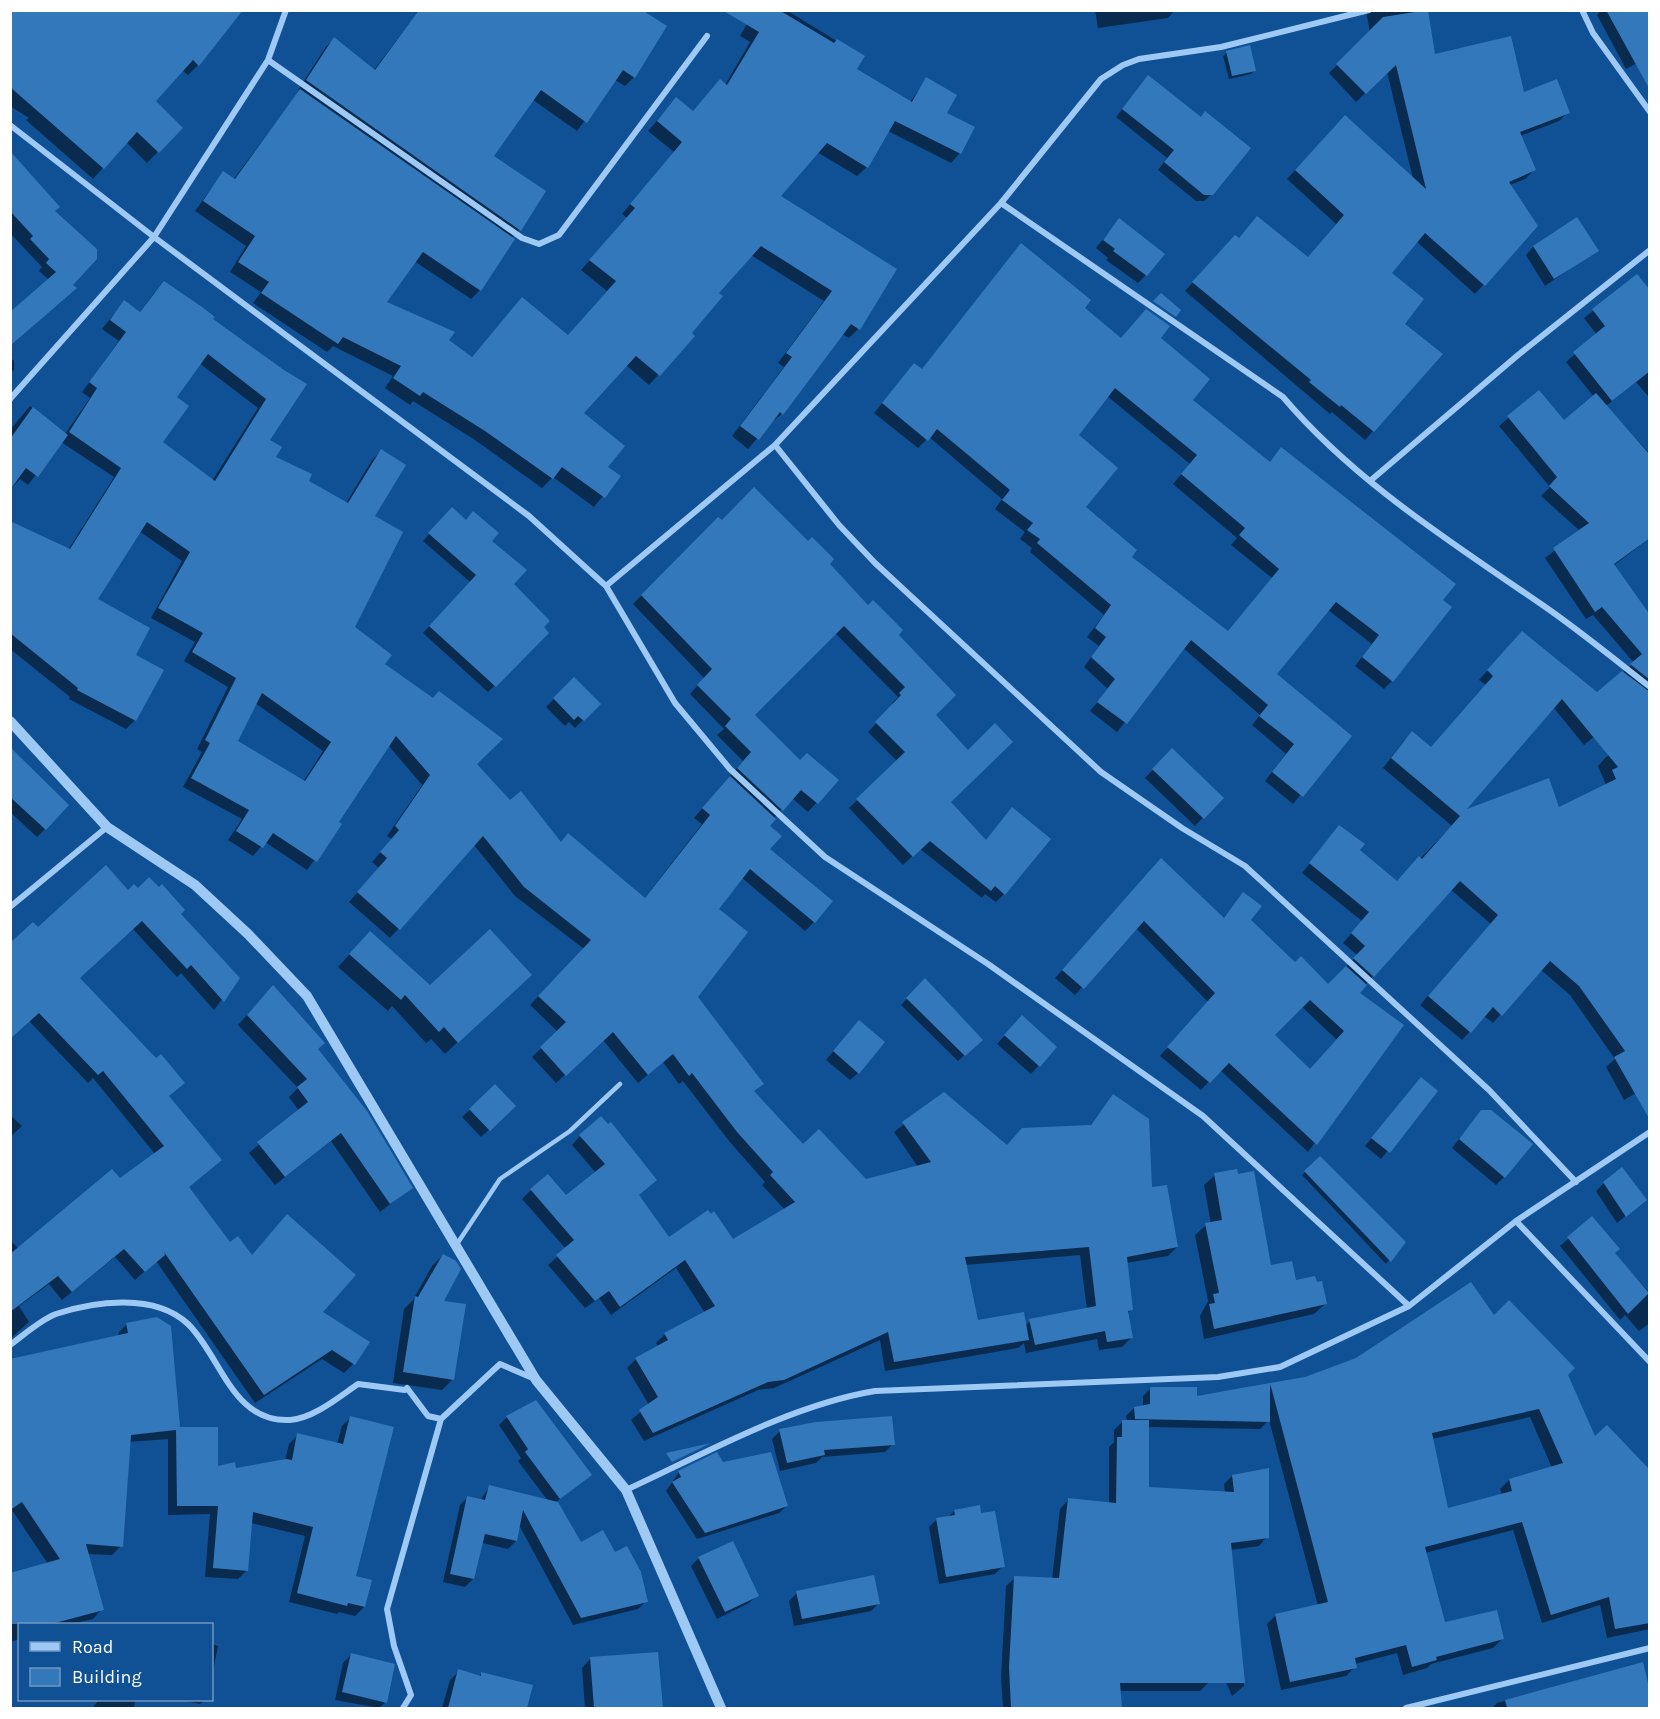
<svg xmlns="http://www.w3.org/2000/svg" width="1660" height="1719" font-family="Karla,sans-serif">
  <style>
    .shadow { fill: #0007; fill-rule: evenodd }
    .building { fill: #3478bc; fill-rule: evenodd }
    .lines { fill: none; stroke-linecap: round; stroke-linejoin: round }
    .service { stroke: #9ec9f4; stroke-width: 4.5 }
    .minor { stroke: #9ec9f4; stroke-width: 6 }
    .tertiary { stroke: #9ec9f4; stroke-width: 10 }
  </style>
  <rect width="100%" height="100%" fill="#105195"/>
  <!-- shadow -->
  <path class="shadow" d="M10 10H235L198 65 188 75 182 70 154 101 181 128 147 163 126 142 93 179 26 120 29 118 10 106Z
    M414 10H639L665 26 634 77 625 86 615 80 577 131 533 100 492 157 519 230 511 238 480 290 471 299 414 261 385 303 471 358 522 299 568 336 607 291 581 270 627 218 622 214 674 152 648 131 676 99 692 112 720 81 725 85 750 42 740 36 755 10H786L863 57 855 69 910 102 927 79 945 113 960 153 951 163 888 131 867 167 857 176 817 152 779 197 858 329 849 338 842 334 782 414 771 422 748 449 732 436 784 367 778 363 824 301 751 255 717 293 689 333 693 336 649 385 626 365 582 414 606 467 619 476 594 507 553 477 542 488 475 440 413 401 410 405 385 388 393 376 333 346 327 352 253 303 261 292 230 272 246 246 195 211 223 173 233 180 300 91 298 90 325 48 334 39 374 70 417 13Z
    M1095 10H1175L1168 18 1098 28Z
    M1366 10H1426L1434 56 1568 112 1559 121 1520 136 1534 170 1525 179 1510 185 1536 225 1475 294 1416 241 1390 273 1403 324 1441 354 1365 440 1332 412 1330 414 1185 291 1227 245 1238 239 1257 218 1307 259 1336 224 1287 179 1336 125 1413 179 1387 72 1356 102 1329 73 1370 33Z
    M1601 10H1650L1646 58 1626 69 1597 15Z
    M1227 53 1255 70 1251 74 1229 79 1223 56Z
    M1148 77 1200 118 1212 194 1204 201H1196L1158 170 1167 158 1116 117Z
    M10 156 53 211 71 285 67 296 10 346V314L49 280 39 271 42 267 10 233Z
    M1112 228 1146 275 1138 283 1106 260 1108 258 1096 248Z
    M1533 247 1597 250 1545 286 1526 255Z
    M1637 276 1650 292V395L1648 396 1636 382 1606 406 1650 454V538L1613 566 1650 618V690L1584 745 1553 707 1462 812 1558 810 1606 785 1598 766 1606 757 1649 730 1650 1085 1624 1100 1606 1067 1615 1059 1570 995 1540 969 1493 1023 1484 1016 1462 1040 1420 1005 1491 924 1450 889 1358 993 1402 1025 1308 1152 1220 1070 1201 1090 1160 1056 1208 1002 1136 928 1075 995 1055 978 1154 868 1223 919 1243 894 1249 920 1295 964 1328 986 1357 955 1343 943 1362 921 1302 873 1340 827 1358 850 1396 883 1452 826 1383 768 1403 742 1412 733 1431 749 1486 685 1479 680 1513 642 1597 694 1634 663 1593 615 1586 619 1545 558 1580 531 1541 496 1550 487 1499 426 1538 392 1564 423 1594 397 1566 362 1597 335 1584 318ZM1301 1006 1337 1040 1310 1070 1273 1035Z
    M155 292 211 320 283 371 268 440 274 457 307 481 346 503 372 460 381 451 373 517 353 628 509 802 560 843 644 899 702 824 694 818 743 761 717 735 724 729 690 694 704 678 633 604 718 519 828 564 897 635 934 715 949 802 1004 894 996 902 985 894 982 898 920 849 903 865 849 808 898 762 868 732 894 705 892 703 898 697 835 633 753 715 800 762 837 780 808 812 792 798 767 826 768 849 814 922 805 931 742 878 717 909 696 997 762 1084 753 1092 802 1146 865 1181 918 1167 894 1132 943 1094 1007 1147 1089 1127 1113 1096 1177 1247 1168 1256 1126 1263 1131 1310 1127 1314 1131 1338 1122 1347 1099 1350 1097 1339 1026 1353 1024 1343 1018 1348 885 1371 880 1340 774 1388 758 1390 644 1441 631 1420 649 1405 627 1368 636 1359 658 1347 656 1343 665 1334 705 1313 676 1268 611 1315 599 1298 585 1308 548 1265 566 1249 522 1199 531 1190 566 1197 596 1173 572 1145 580 1136 638 1196 668 1239 733 1241 785 1210 762 1185 765 1182 729 1141 683 1081 679 1084 663 1062 638 1083 603 1040 556 1083 532 1057 558 1032 530 1005 584 949 515 896 474 845 390 938 349 902 379 868 372 862 392 839 387 836 422 785 388 745 337 823 340 825 307 870 265 842 253 856 228 840 242 819 183 787 202 752 197 749 228 687 184 661 195 642 151 618 182 561 139 531 96 599 134 656 135 720 126 729 69 699 70 697 10 649V522L68 550 114 477 61 442 28 485 20 479 10 490V430L30 406 65 434 90 398 82 392 119 341 102 329 124 302 139 313ZM199 363 258 408 212 481 161 443 175 397ZM255 703 323 751 303 782 236 741ZM1080 1255 1087 1310 1030 1321 1025 1326 977 1321 965 1265Z
    M1083 308 1121 339 1159 338 1191 400 1269 463 1281 449 1441 601 1392 681 1384 689 1355 666 1372 644 1328 610 1275 674 1349 736 1293 804 1265 781 1286 754 1252 725 1260 715 1183 648 1117 732 1090 711 1108 689 1084 667 1099 646 1087 637 1104 615 1030 552 1032 548 1020 539 1025 532 995 509 1002 499 929 437 918 448 874 413 914 365 921 370ZM1107 396 1190 464 1173 484 1237 538 1231 545 1272 578 1228 632 1130 557 1084 507 1077 435Z
    M10 357 14 361V370L10 373Z
    M445 516 466 521 490 541 512 584 547 633 488 692 423 633 470 582 423 541Z
    M574 679 599 704 575 728 569 722 565 726 546 707Z
    M1172 750 1222 798 1195 826 1145 778Z
    M10 763 45 829 37 837 10 812Z
    M127 892 179 914 238 978 214 1010 181 973 177 977 133 929 78 978 156 1060 183 1083 168 1097 188 1188 229 1244 251 1256 321 1312 353 1364 344 1373 322 1359 255 1403 156 1261 135 1280 115 1257 62 1300 49 1284 19 1306 29 1322 10 1339V1240L19 1249 155 1154 93 1078 88 1083 29 1021 38 929Z
    M358 945 430 987H517L445 1054 431 1039 426 1043 392 1006 388 1011 338 967Z
    M925 980 974 1046 958 1061 901 1005Z
    M264 996 317 1050 411 1188 380 1212 331 1141 275 1185 249 1153 299 1111 289 1097 298 1088 238 1025Z
    M1014 1025 1055 1047 1031 1074 997 1044Z
    M851 1030 858 1073 850 1080 826 1060Z
    M495 1086 506 1114 481 1137 462 1117Z
    M1414 1087 1436 1091 1381 1159 1365 1146Z
    M10 1115 22 1126 10 1137Z
    M1474 1120 1504 1177 1496 1185 1452 1148Z
    M1320 1158 1404 1242 1386 1264 1302 1175Z
    M1215 1175 1270 1267 1325 1304 1314 1314 1204 1339 1200 1316 1208 1301 1195 1235 1206 1225 1211 1224 1204 1185Z
    M1604 1183 1645 1200 1617 1223 1596 1191Z
    M1592 1218 1613 1253 1650 1293V1323L1639 1331 1625 1315 1620 1320 1560 1246Z
    M443 1255 441 1302 453 1379 442 1390 393 1383 404 1309 413 1300 432 1266Z
    M1493 1318 1567 1374 1594 1438 1650 1473V1629L1607 1638 1600 1605 1542 1623 1513 1530 1425 1553 1444 1624 1502 1639 1493 1648 1431 1664 1427 1668 1403 1675 1397 1653 1355 1664V1667L1346 1676 1281 1690 1267 1624 1276 1615 1318 1606 1269 1420 1260 1429 1147 1427V1489L1225 1493 1224 1484 1232 1476 1267 1537 1259 1546 1230 1550 1244 1686 1232 1696 1202 1628 1208 1683 1200 1691H1120V1708H1003L1001 1677 1006 1586 1015 1578 1052 1579 1060 1509 1068 1500 1109 1504V1447L1114 1442V1430L1123 1421H1127L1126 1416 1134 1408 1143 1407V1396L1151 1388 1195 1398 1268 1387 1306 1378ZM1530 1417 1552 1468 1509 1480 1500 1489 1502 1495 1447 1510 1432 1439Z
    M127 1324 179 1429 216 1467 235 1470 285 1460 289 1444 298 1435 337 1444 342 1426 351 1417 354 1577 364 1607 355 1616 339 1612 337 1614 289 1602 305 1536 251 1523 247 1570 238 1579 205 1577 210 1514 168 1515V1439L128 1442 121 1546 112 1555 86 1554 102 1609 93 1619 71 1624H20V1639L10 1642V1575L48 1564 12 1510 10 1512V1361L119 1337 118 1333Z
    M507 1417 591 1474 556 1502 580 1544 615 1554 646 1601 638 1609 573 1625 519 1525 516 1541 508 1549 482 1543 473 1579 465 1587 443 1582 460 1505 468 1497 480 1501 489 1487 548 1501 518 1461 521 1458 499 1425Z
    M780 1431 893 1444 885 1452 822 1457 816 1463 780 1471 772 1439Z
    M717 1454 722 1463 787 1506 779 1513 697 1539 666 1491 679 1472Z
    M954 1511 979 1515 1003 1566 995 1574 939 1584 929 1527 937 1519 948 1517Z
    M699 1558 757 1595 749 1603 717 1619 691 1566Z
    M797 1593 879 1603 871 1611 794 1626 789 1601Z
    M212 1644 218 1646 212 1676Z
    M657 1654 661 1708H585L582 1668 591 1658Z
    M351 1655 386 1702 379 1708 335 1700 343 1663Z
    M1642 1664 1650 1708H1492L1497 1703Z
    M459 1671 479 1677 482 1673 531 1686 525 1708H442L450 1680Z
    M99 1700H135L134 1708H92Z
    M182 1700H205L200 1704Z"/>
  <!-- building -->
  <path class="building" d="M10 10H243L199 66 193 60 156 101 183 128 159 153 137 132 104 169 10 87Z
    M419 10H642L667 26 635 78 623 70 587 123 541 90 494 156 546 191 521 231 306 80 334 37 375 70Z
    M722 10H779L834 43 837 39 865 56 857 69 912 102 926 77 957 95 947 113 975 127 961 154 895 121 868 168 827 143 781 196 897 269 860 330 851 324 783 415 780 412 759 440 740 426 792 357 786 353 832 291 761 246 719 293 723 296 692 333 695 336 660 376 636 356 584 413 625 446 608 467 621 476 605 498 562 467 553 479 485 431 423 392 420 396 393 378 401 366 343 337 338 344 261 293 269 282 238 262 255 236 203 201 223 171 235 179 300 89 515 239 481 291 423 252 387 302 455 332 449 340 472 357 522 297 568 335 616 281 589 260 635 208 630 204 682 142 657 121 676 97 693 111 720 79 727 85 759 32Z
    M1428 10 1435 54 1511 36 1524 92 1557 79 1570 113 1520 132 1536 170 1509 182 1538 226 1485 286 1425 233 1392 273 1424 299 1405 324 1443 354 1374 432 1341 405 1340 407 1309 382 1311 380 1192 282 1235 235 1239 238 1257 216 1308 257 1344 215 1295 170 1345 115 1426 189 1396 65 1366 94 1336 64 1383 17Z
    M1606 10H1650V90Z
    M1250 45 1256 71 1232 76 1226 51Z
    M1148 75 1201 117 1205 111 1251 148 1213 195H1204L1164 162 1174 150 1122 109Z
    M10 151 60 207 55 211 97 249V259L73 285 77 288 10 346V312L56 272 46 263 49 259 30 239 33 236 10 211Z
    M1577 217 1599 251 1554 279 1533 246Z
    M1119 218 1165 254 1147 276 1113 251 1115 249 1103 240Z
    M1021 243 1091 300 1085 308 1121 338 1146 309 1170 326 1161 338 1210 379 1193 400 1270 462 1281 447 1456 584 1443 600 1452 607 1393 682 1362 657 1379 635 1336 602 1277 674 1352 736 1303 797 1272 772 1294 744 1259 716 1268 705 1191 640 1127 724 1097 702 1115 679 1091 657 1106 637 1095 628 1111 605 1037 543 1040 539 1027 530 1033 523 1002 500 1010 490 937 429 928 441 882 403 914 363 922 369ZM1115 388 1197 455 1181 474 1245 528 1239 535 1279 569 1228 631 1132 557 1137 550 1086 507 1118 468 1079 435Z
    M1637 274 1650 290V371L1612 401 1573 352 1605 326 1592 309Z
    M164 281 202 307 215 317 213 319 284 370 307 384 270 440 282 447 276 457 312 474 309 481 348 503 381 449 406 465 375 516 403 532 355 627 392 655 385 664 433 698 439 691 503 739 477 764 510 800 521 791 561 842 568 833 645 898 710 815 702 808 730 776 776 819 770 826 782 836 770 849 833 901 815 923 750 869 719 909 748 932 698 997 764 1084 754 1091 803 1144 819 1129 866 1179 931 1162 902 1122 944 1092 1007 1145 1022 1128 1091 1125 1113 1094 1149 1119 1152 1187 1167 1185 1178 1247 1127 1257 1133 1310 1128 1311 1133 1338 1107 1342 1105 1331 1035 1345 1029 1319 1096 1306 1089 1247 965 1257 978 1320 1024 1312 1029 1340 894 1362 888 1332 784 1380 768 1382 653 1433 639 1410 658 1397 635 1358 668 1340 664 1333 715 1306 685 1260 620 1307 609 1291 595 1301 556 1255 574 1240 530 1189 548 1174 566 1195 605 1164 579 1135 601 1116 608 1124 611 1122 657 1180 639 1195 669 1237 708 1210 711 1214 714 1211 733 1239 795 1202 770 1175 773 1172 737 1132 692 1073 689 1076 673 1054 648 1075 613 1032 566 1076 540 1047 566 1022 538 996 591 940 524 887 483 836 400 930 357 892 387 858 380 852 399 830 395 826 430 775 396 736 339 822 342 824 317 862 273 833 263 848 236 831 249 810 191 778 210 743 205 740 236 678 192 652 203 633 158 608 190 552 147 522 98 599 150 628 136 655 164 670 136 721 77 690 78 688 10 633V521L70 549 121 468 69 432 97 388 89 382 126 332 110 320 124 300 140 312ZM208 354 266 399 215 481 163 442 189 406 177 397ZM262 693 331 742 305 781 238 741Z
    M1161 293 1181 310 1176 317 1153 301Z
    M1539 390 1564 420 1596 393 1650 455V538L1614 564 1650 615V680L1630 664 1642 654 1602 607 1595 612 1553 548 1589 523 1549 486 1557 477 1507 416Z
    M33 407 68 435 38 477 26 468 10 490V439Z
    M754 487 808 541 812 537 834 559 830 564 868 605 873 600 903 630 899 635 956 695 936 715 968 750 995 723 1013 742 951 802 986 840 1012 807 1051 839 1005 895 995 886 991 891 930 841 913 857 856 799 905 752 875 722 901 695 899 693 905 687 844 626 755 715 800 760 807 753 839 780 818 804 801 790 783 811 737 768 751 752 725 726 731 719 697 685 712 669 641 595 718 517 722 520Z
    M452 507 466 520 473 511 499 533 492 541 527 570 514 584 550 621 544 627 549 633 496 687 429 626 476 575 428 533Z
    M1522 631 1597 692 1622 671 1650 692V1120L1614 1057 1625 1051 1579 986 1550 961 1502 1016 1493 1007 1471 1033 1428 996 1498 915 1460 881 1374 977 1353 958 1365 946 1351 933 1369 912 1309 863 1339 825 1365 844 1360 850 1397 881 1419 856 1422 859 1460 816 1391 758 1412 731 1431 747 1493 676 1487 670ZM1562 699 1618 767 1612 770 1616 779 1559 807 1549 778 1467 809Z
    M574 677 601 704 584 721 578 716 574 720 553 698Z
    M10 747 69 805 46 830 10 797Z
    M1172 748 1224 798 1204 819 1152 769Z
    M1161 858 1224 918 1243 892 1262 906 1251 920 1295 962 1301 956 1328 984 1346 966 1367 985 1360 993 1404 1025 1317 1145 1229 1063 1210 1083 1167 1047 1215 993 1144 921 1084 989 1062 970ZM1310 1000 1344 1031 1310 1069 1275 1035Z
    M106 865 128 890 134 884 138 888 149 877 159 887 162 884 185 910 181 914 240 978 224 1002 191 965 187 969 142 921 80 978 156 1058 161 1054 185 1083 169 1096 222 1160 189 1187 230 1242 238 1236 252 1255 287 1214 356 1275 323 1312 370 1342 355 1365 332 1350 264 1395 164 1252 165 1255 145 1272 124 1249 72 1292 58 1276 10 1312V1254L112 1169 120 1178 164 1146 103 1071 98 1075 39 1013 10 1039V943L33 922 38 927Z
    M490 929 532 975 458 1043 444 1027 439 1032 405 995 401 1000 349 954 370 931 430 985Z
    M925 978 983 1040 965 1056 906 998Z
    M273 985 325 1043 318 1049 367 1111 413 1188 390 1204 341 1133 285 1177 257 1142 308 1102 297 1087 307 1079 247 1015Z
    M1022 1015 1057 1047 1040 1067 1004 1035Z
    M859 1020 885 1042 859 1074 833 1051Z
    M1421 1077 1438 1091 1390 1153 1371 1138Z
    M495 1084 516 1106 490 1131 469 1109Z
    M1481 1110H1491L1533 1144 1505 1178 1459 1139Z
    M1320 1156 1406 1242 1391 1262 1304 1171Z
    M1622 1167 1647 1200 1626 1217 1603 1182Z
    M1237 1169 1238 1174 1254 1171 1271 1265 1292 1261 1296 1280 1315 1276 1317 1282 1322 1281 1327 1304 1214 1329 1209 1304 1215 1303 1213 1294 1219 1293 1205 1223 1222 1220 1214 1173Z
    M1592 1216 1620 1249 1615 1253 1649 1293 1628 1314 1567 1237Z
    M443 1254 456 1261 461 1269 444 1301 466 1304 454 1380 403 1372 415 1296 418 1297Z
    M1471 1282 1494 1315 1509 1300 1575 1368 1568 1375 1595 1436 1607 1425 1650 1470V1623L1615 1629 1609 1597 1551 1615 1522 1522 1425 1547 1445 1622 1497 1610 1504 1639 1436 1657 1437 1660 1412 1667 1406 1645 1355 1658 1357 1668 1290 1682 1275 1614 1328 1602 1270 1383 1305 1377 1356 1358ZM1539 1409 1563 1463 1509 1479 1512 1491 1448 1508 1432 1433Z
    M157 1317 171 1326 180 1427H218V1466L235 1462 236 1468 286 1459 292 1460 297 1433 343 1444 350 1416 394 1427 356 1576 372 1580 365 1607 348 1603 347 1606 297 1593 313 1527 253 1512 248 1571 213 1568 218 1506H177L176 1430 131 1435 123 1547 86 1544 104 1610 51 1624H10V1573L60 1559 22 1502 10 1510V1359L128 1333 126 1323Z
    M1270 1383V1422L1135 1419 1134 1407 1150 1404V1387H1197V1396Z
    M536 1400 592 1475 560 1499 525 1452 528 1449 506 1416Z
    M892 1416 895 1445 824 1450 825 1455 787 1463 779 1429 816 1422Z
    M1122 1420H1149V1487L1234 1492 1232 1475 1269 1468V1538L1231 1543 1245 1683H1120L1122 1708H1011L1009 1667 1014 1576 1059 1578 1068 1498 1116 1503 1117 1437H1122Z
    M711 1443 672 1462 666 1453Z
    M717 1452 723 1462 771 1452 788 1506 705 1533 672 1482 681 1477 678 1471Z
    M489 1485 558 1502 581 1542 603 1530 615 1552 627 1546 641 1572 648 1602 581 1618 523 1510 517 1541 485 1534 474 1579 450 1574 467 1496 485 1500Z
    M980 1505 981 1513 995 1511 1005 1567 946 1577 936 1518 955 1515 954 1510Z
    M733 1541 759 1596 725 1612 698 1557Z
    M874 1575 880 1604 802 1619 796 1591Z
    M658 1652 663 1708H594L590 1657Z
    M351 1653 395 1664 387 1703 342 1692Z
    M1643 1662 1650 1692V1708H1507L1505 1700Z
    M458 1669 481 1676V1672L533 1685 527 1708H448Z"/>
  <g class="lines">
    <!-- service -->
    <path class="service" d="M457 1244 500 1179 570 1131 620 1084"/>
    <!-- minor -->
    <path class="minor" d="M1582 10 1593 33 1650 112
      M268 60 522 238 539 244 559 235 707 36
      M10 125 154 237 529 516 606 586 675 703 730 769 825 857 988 964 1203 1116 1409 1306
      M1001 203 1283 397C1354 481 1451 542 1541 604 1579 630 1614 659 1650 687
      M10 399 154 237 268 60 286 10
      M775 445 839 525 875 563 1101 772 1182 828 1245 866 1489 1090 1576 1182
      M1370 481 1518 355 1650 250
      M606 586 775 445 1001 203 1101 79 1123 65 1139 59 1221 47 1369 10
      M10 907 107 827
      M1516 1221 1650 1362
      M10 1345C24 1335 40 1320 56 1314 95 1301 155 1293 188 1324 221 1356 232 1423 290 1420 314 1418 339 1397 358 1384L405 1390 407 1388 428 1416 441 1419 387 1609 394 1646 411 1695 403 1708
      M441 1419 500 1364 535 1379
      M626 1490C704 1454 791 1405 875 1391L1218 1377 1280 1367 1409 1306 1516 1221 1650 1132
      M1406 1708 1650 1648"/>
    <!-- tertiary -->
    <path class="tertiary" d="M10 721 107 827 195 885 248 934 307 996 536 1380 626 1490 721 1708"/>
  </g>
  <!-- border -->
  <rect width="1660" height="1719" fill="none" stroke="#ffffff" stroke-width="24"/>
  <!-- legend -->
  <rect x="18" y="1623" width="195" height="78" fill="#105195" stroke="#7097bf" stroke-width="1.5"/>
  <rect x="30" y="1642" width="30" height="9" fill="#9ec9f4" stroke="#7097bf" stroke-width="1.5"/>
  <text x="72" y="1653" font-size="18" fill="#ffffff">Road</text>
  <rect x="30" y="1668" width="30" height="18" fill="#3478bc" stroke="#7097bf" stroke-width="1.5"/>
  <text x="72" y="1683" font-size="18" fill="#ffffff">Building</text>
</svg>
